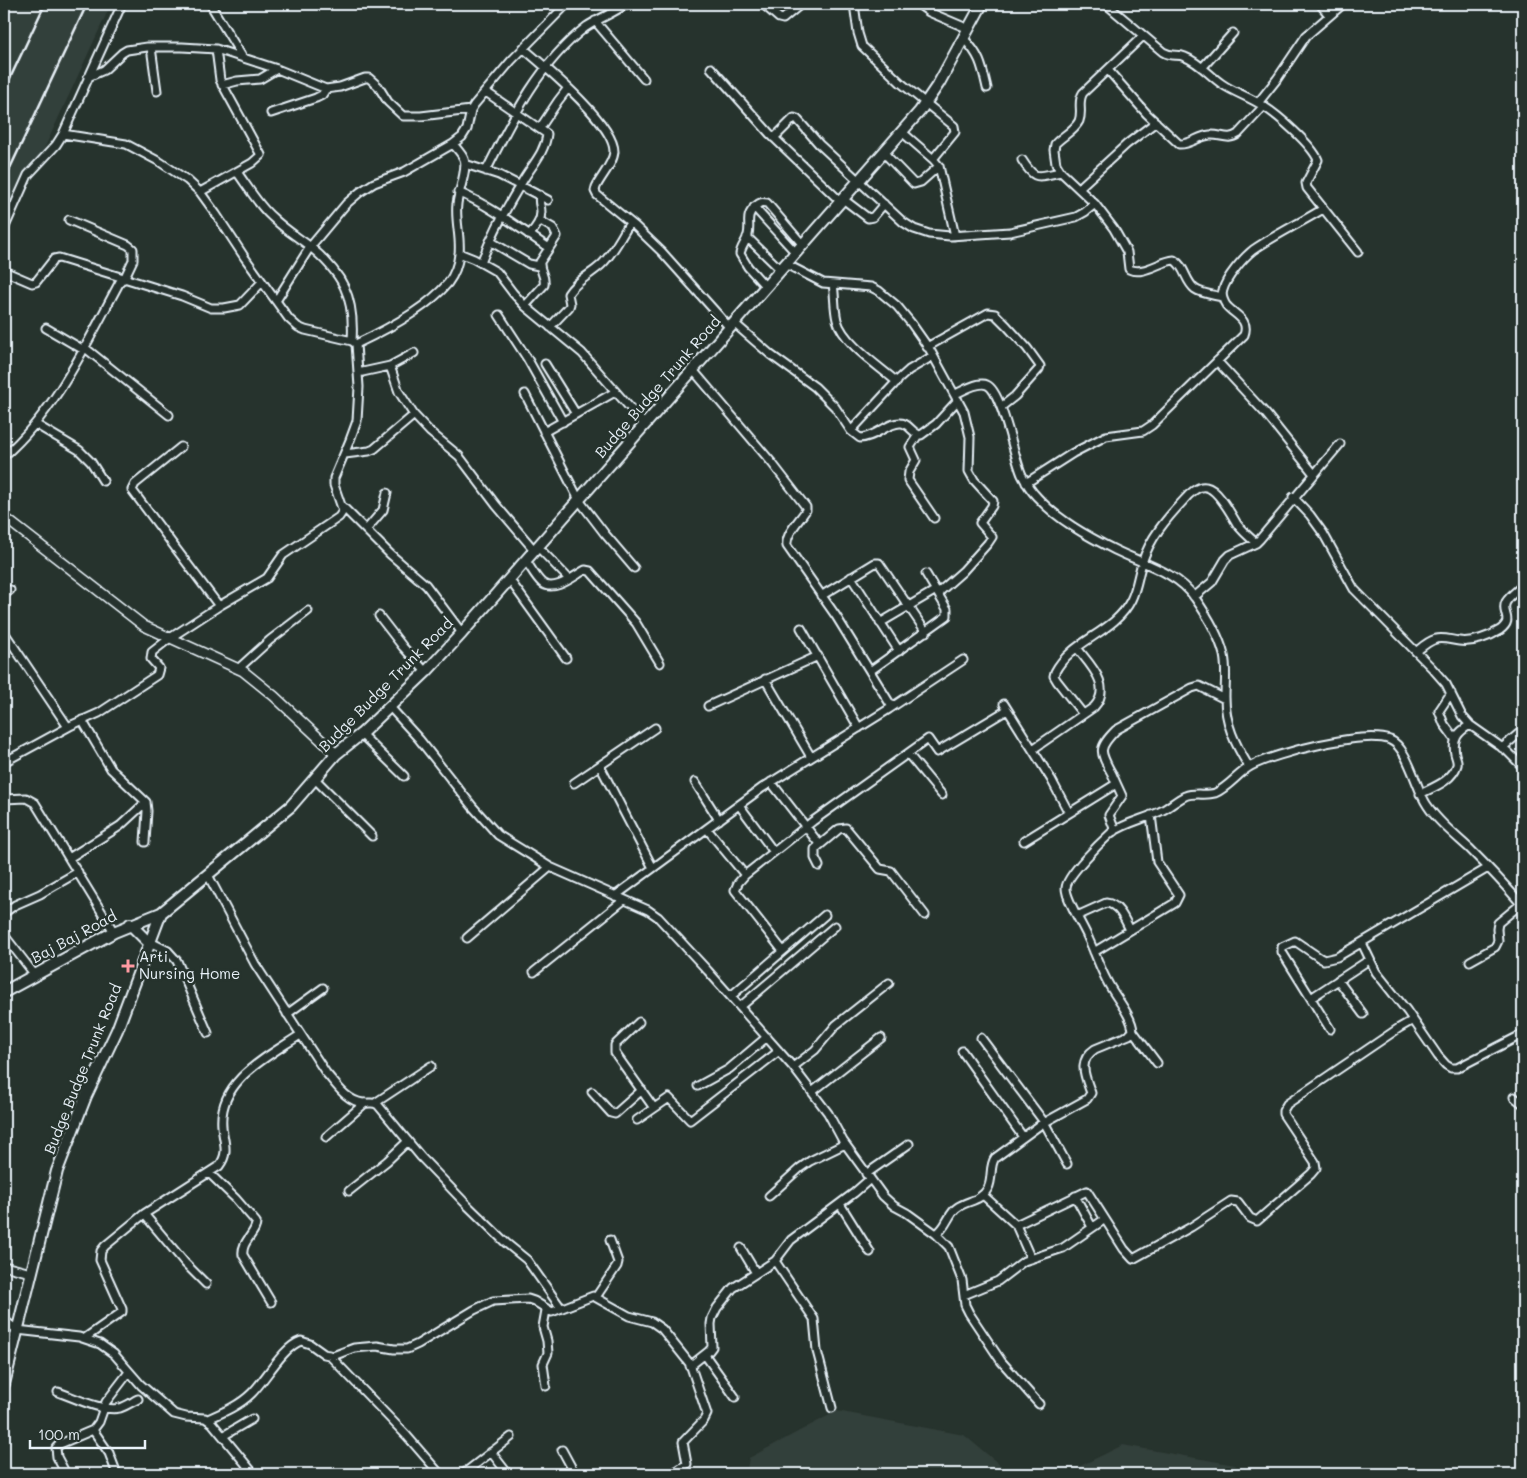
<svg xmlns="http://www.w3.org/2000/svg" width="1527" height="1478" font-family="Mali,sans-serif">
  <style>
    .built { fill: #333f3a }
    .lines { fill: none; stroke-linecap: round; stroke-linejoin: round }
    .minor-casing { stroke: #e8f1f8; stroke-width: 11 }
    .tertiary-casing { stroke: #e8f1f8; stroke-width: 12 }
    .secondary-casing { stroke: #e8f1f8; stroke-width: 14 }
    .minor { stroke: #26332d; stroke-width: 7 }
    .tertiary { stroke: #26332d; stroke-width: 9 }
    .secondary { stroke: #26332d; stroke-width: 10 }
    .rail { stroke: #e8f1f8; stroke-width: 2.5 }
    .poi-dot { fill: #ff9aa2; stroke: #26332d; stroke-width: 2 }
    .labels { text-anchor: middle; stroke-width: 5; stroke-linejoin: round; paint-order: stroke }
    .street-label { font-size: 15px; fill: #e8f1f8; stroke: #26332d }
    .poi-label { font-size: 15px; fill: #e8f1f8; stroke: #26332d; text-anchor: start }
  </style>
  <rect width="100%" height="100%" fill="#26332d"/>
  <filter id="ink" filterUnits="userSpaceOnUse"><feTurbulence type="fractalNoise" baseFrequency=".02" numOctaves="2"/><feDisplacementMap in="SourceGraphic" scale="10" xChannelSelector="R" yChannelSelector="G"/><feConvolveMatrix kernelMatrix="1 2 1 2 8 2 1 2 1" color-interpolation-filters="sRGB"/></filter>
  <g filter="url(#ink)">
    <!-- built -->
    <path class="built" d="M12 4H111L4 236V21Z
      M837 1411 964 1435 1011 1474H746L749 1458Z
      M1123 1445 1235 1465 1244 1474H1064Z"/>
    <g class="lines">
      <defs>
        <path id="minor" d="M210 4 243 58
          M763 4 779 18 783 19 801 4
          M854 4 858 33 862 46 901 83 954 126 955 132 933 159
          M918 4 929 12 969 29
          M1106 4 1163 52C1173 58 1177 53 1185 57 1199 62 1210 76 1222 84 1235 93 1250 97 1263 106 1278 115 1312 145 1318 160L1306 183 1307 188 1358 252
          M1320 4 1329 15
          M595 21 644 79
          M1143 36 1083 93C1077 102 1083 111 1079 121 1074 131 1062 136 1055 144L1054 150 1056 164 1061 172 1095 204 1114 229 1127 252 1129 269C1143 276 1160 261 1174 260 1185 266 1185 281 1195 289 1202 294 1214 295 1222 297
          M964 39C980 55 982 66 987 88
          M151 47 157 91
          M523 48C544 66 615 124 614 152 613 164 601 176 596 187L595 191 597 195 636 227 662 252 730 328
          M711 68 770 134 841 202
          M1202 68 1233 33
          M1108 70 1147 114 1179 144C1189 145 1199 136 1210 135 1221 134 1228 141 1238 134L1264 106
          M88 77 104 70 122 53 127 50 147 47H182L216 49 277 69 326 89 340 87 365 78H369L378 86 388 102 403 116H421L471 110
          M222 85 237 81 260 79 277 69
          M1258 103 1277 79 1306 36 1343 4
          M271 113 316 98 322 95 326 89
          M540 128 558 101 568 88
          M902 132 933 159 939 166 955 236
          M774 138 794 118 797 119 819 144 903 222 914 229 929 234 950 236 1010 232 1076 217 1085 212 1095 204
          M884 153 914 184 921 182 939 166
          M1022 160C1036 182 1037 176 1061 172
          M465 164 499 175 548 200
          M486 171C512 119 539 63 586 27 599 18 614 13 626 4
          M237 172C248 187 258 205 272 217 283 228 296 236 308 245 343 273 355 297 352 341
          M1079 188 1127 144 1156 122
          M200 192 252 163 261 155 220 80 216 49
          M458 192C491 206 519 228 549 248
          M843 199 868 218 873 217 884 204
          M754 207 796 253
          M69 220 128 245 133 249V260L124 279
          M4 229 28 175 56 145 63 134 122 4
          M529 235C535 229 541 222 541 212 541 205 538 204 540 195
          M747 237 781 270
          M490 241 529 264 539 266
          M459 253 474 259 497 272 513 293 525 306 582 353 645 425
          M481 263C492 234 506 208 522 182 531 166 545 153 547 134L486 92
          M786 264 823 283 871 287 879 291 897 306 911 323 930 350 964 412 970 437 969 471 974 480 993 501 992 506 980 523 992 537 988 543 963 571 938 593
          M4 271 32 283 36 282 54 259 59 258 182 296 211 308H224L240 305 262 282
          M833 284C835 296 834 308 837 320 843 343 879 366 897 382
          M766 287 748 267 740 254C741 247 746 242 748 235 751 222 744 217 756 206 760 202 762 202 767 203L803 245
          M276 301 310 247 346 204 360 192 374 183 404 172 453 144 462 137 467 129 471 110 474 105 511 61 567 4
          M525 306 544 285C546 276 539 271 540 262L557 236 553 228 539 220
          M499 315 527 358 563 422
          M734 323 771 355 815 387 835 407 851 431 860 438C875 438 888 422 901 423 909 423 912 434 921 435L936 424 958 400
          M550 327 569 307 570 304 568 294C576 281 590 275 601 265 613 254 621 236 630 223
          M46 328 82 349
          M356 344C386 330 427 308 448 283 454 275 458 264 459 254 461 237 455 221 457 204 458 193 468 169 464 159 462 154 457 149 453 144
          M84 347 169 415
          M927 347 988 313 995 314 1007 326 1027 348 1040 366 1039 369 1015 396 1001 407
          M1217 361 1266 414 1314 474
          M545 364 576 414
          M390 366 399 392 414 415 430 432 459 456 496 505 535 551
          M693 370 772 463 806 507V510C800 520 785 534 787 546L836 616 892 707
          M358 373 390 366 414 353
          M525 394 579 500 605 534 634 568
          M955 394C963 391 978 381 987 385 1002 391 1014 458 1022 475 1026 483 1031 491 1037 497 1058 520 1087 536 1115 550 1141 563 1178 572 1195 598 1207 615 1219 635 1224 655 1227 669 1225 683 1225 697 1225 724 1235 744 1249 767
          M35 424 79 450 91 462 103 481
          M851 431 899 379 909 370 933 356
          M544 432 615 392
          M918 435 910 447 916 460 909 472 908 480 934 518
          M181 447 135 484 132 490 219 606
          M345 454 369 451 374 449 414 415
          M4 456C58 409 88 340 122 278
          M1026 483 1073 453 1106 436 1143 431 1152 425 1244 335C1250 319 1234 315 1226 305 1223 300 1221 295 1223 290 1226 278 1243 258 1253 250 1275 235 1300 223 1323 209
          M1293 497 1310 515 1323 533 1354 589 1432 668 1446 684 1462 716 1470 725 1507 751 1523 767
          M343 507 390 554 426 585 462 633
          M366 530 383 510 387 493
          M538 547 569 579
          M526 561C531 568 536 578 542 583 554 593 574 576 585 570L590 571 636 623 660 663
          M851 577 899 651
          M509 579 566 658
          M4 595 10 590
          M821 596 875 563H879L926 632
          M1194 597 1212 582 1225 560 1230 555 1256 543 1260 539 1340 444
          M379 616 403 647 426 672
          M880 623 936 590
          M801 628 859 728
          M4 632 68 727
          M1416 652C1422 647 1428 641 1436 639 1443 637 1451 640 1459 641 1472 643 1489 637 1500 630 1515 619 1500 613 1506 602 1510 595 1518 590 1523 585
          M238 669 270 640 308 611
          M870 671 947 616V609L926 574
          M765 679 811 757
          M1451 693 1439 711 1444 724 1455 739
          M1004 704 1051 779 1069 813
          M389 706 419 739 472 806 498 835 550 867 648 910 658 917 708 971 793 1067 828 1113 843 1141 883 1196 894 1206 907 1213 936 1234 949 1247 962 1280 965 1305 969 1313 1001 1361 1039 1404
          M708 706 818 656
          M1083 714 1057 681 1054 676 1055 672C1071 640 1115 633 1131 600 1137 588 1138 575 1142 563 1150 538 1166 519 1184 500 1188 495 1198 485 1206 487 1218 489 1231 514 1237 524 1242 531 1249 537 1256 543
          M82 720 111 769 146 802 147 811 145 842
          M361 734 404 776
          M1502 748 1523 730
          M1033 749 1094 707C1113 686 1090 665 1077 648
          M908 754 942 795
          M4 762 72 725 99 713 157 675 159 668 151 659 152 652 170 638 219 606 267 578 283 555 339 517 343 511 334 485V478L350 440 357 421 359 387 356 344 352 341 305 330 298 327 289 319 245 258 216 214 200 192 187 180 160 162 126 144 63 134
          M600 766 653 868
          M315 779 372 836
          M695 782 719 820
          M771 782 820 845
          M574 783 655 728
          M1420 794C1434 787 1452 781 1457 765 1458 761 1456 758 1455 754 1452 739 1458 732 1470 725
          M4 799 26 798 35 803 114 932
          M739 805 774 852
          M707 829 745 875
          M1115 831 1109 815 1122 796C1119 789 1115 781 1112 774 1100 752 1097 749 1116 730L1192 688 1199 686 1225 699
          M1024 841 1116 784
          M69 858 120 826 146 802
          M819 866 815 858V849L839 829 846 828 880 869 891 871 925 915
          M208 875 255 964 326 1073C336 1084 346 1101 363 1103 369 1104 373 1101 378 1105L421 1157 468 1206 506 1243 527 1260 561 1308
          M615 896 762 788 889 709 963 660
          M4 913 15 905 40 894 78 872
          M1077 916 1106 903C1119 904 1125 920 1130 930
          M4 935 35 975
          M467 938 550 867
          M150 942 168 951 177 961 208 1033
          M1362 943 1376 972 1407 1011 1438 1056 1446 1065 1451 1068H1457L1523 1034
          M783 951 735 890 738 883 745 875 813 821 928 739 937 752 1007 710
          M1094 952 1175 903 1179 895 1157 862 1151 815
          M1470 961 1495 947 1498 941 1497 929 1498 923 1521 904
          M534 972 624 900
          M1338 980 1363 1014
          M731 996 825 915
          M1311 998 1369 960
          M740 1007 835 926
          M287 1014 323 988
          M639 1022 615 1045V1053L654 1108
          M1330 1029 1282 952V947L1295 941 1320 958 1324 960 1337 957 1488 868
          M1133 1031 1157 1063
          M981 1038 1044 1122 1067 1164
          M962 1051 1023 1137
          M793 1067 815 1050 836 1025 889 983
          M698 1086 729 1069 767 1037
          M592 1092 611 1113 615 1114 642 1090
          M812 1092 881 1038
          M1514 1097 1523 1104
          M375 1103 431 1066
          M637 1120 669 1098 690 1120 779 1051
          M326 1137 365 1103
          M209 1173 236 1199 256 1222C257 1233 241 1241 243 1255L271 1302
          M866 1174 909 1144
          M349 1191 387 1161 408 1141
          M983 1195 1016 1225 1087 1191 1124 1249 1133 1259 1191 1227 1231 1201 1238 1202 1250 1218 1257 1221 1311 1174 1316 1168 1315 1162 1283 1114V1111L1287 1104 1399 1028 1413 1020
          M769 1196 800 1168 810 1161 845 1144
          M1075 1196 1092 1227
          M840 1204 870 1252
          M144 1214 185 1263 206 1284
          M1016 1225 1031 1259
          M936 1234C947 1228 948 1213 958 1207 969 1200 981 1201 988 1188 993 1179 989 1166 995 1158L1040 1125 1087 1099 1091 1093C1085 1076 1077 1061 1095 1049L1129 1035 1133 1031C1132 1015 1114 996 1107 981 1100 968 1095 953 1089 940 1084 927 1066 900 1066 888 1066 876 1101 842 1111 833 1126 822 1146 819 1163 810 1170 806 1177 800 1185 796 1195 792 1205 796 1215 793 1229 787 1238 773 1251 766 1275 753 1366 730 1390 740 1408 747 1416 789 1427 805 1438 822 1455 835 1469 848 1488 867 1506 886 1523 906
          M741 1248 756 1273
          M775 1261 814 1319 817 1351 832 1408
          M4 1266 31 1273
          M964 1295 998 1281 1024 1261 1063 1248 1105 1219
          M596 1297 617 1266 618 1262 610 1240
          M4 1320 17 1330 79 1337 100 1344 114 1354 141 1385 174 1414 186 1417 205 1418 212 1423 254 1474
          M85 1338 122 1312V1309L100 1260 101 1251 105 1246 144 1214 219 1166C230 1152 223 1141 222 1126 218 1080 269 1056 300 1035
          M329 1355 407 1436 440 1474
          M705 1355 735 1397
          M690 1366 709 1351 712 1347 711 1324 712 1318 717 1308 733 1288 775 1261 791 1240 854 1193 870 1179
          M546 1386 543 1364 548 1353 547 1341 543 1327 546 1310
          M58 1392C75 1398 103 1412 120 1408 126 1406 132 1402 138 1399
          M208 1419C224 1412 240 1405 252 1393 266 1379 283 1347 301 1341L310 1344 324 1354 333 1356 354 1348 377 1346 394 1349H407L418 1344 474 1310 493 1301 528 1299 534 1301 552 1312 593 1296 629 1316 652 1322 662 1329 690 1364 707 1414 704 1420 683 1442 687 1464 672 1474
          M93 1430 109 1453 117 1474
          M223 1436 252 1419
          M562 1450 575 1474
          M491 1452 508 1474
          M66 1474 57 1457 56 1448 60 1444 93 1430 99 1422 106 1402 129 1372
          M463 1474 511 1437"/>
        <path id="tertiary" d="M4 517 144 626 243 671 274 696 336 754"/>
        <path id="secondary" d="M130 924 150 944
          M4 992 114 932 161 913
          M4 1384 57 1171 86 1096 117 1030 161 913 291 806 336 754 361 734 426 672 462 633 920 111 939 83 982 4"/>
      </defs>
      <!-- minor casing -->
      <use href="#minor" class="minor-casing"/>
      <!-- tertiary casing -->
      <use href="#tertiary" class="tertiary-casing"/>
      <!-- secondary casing -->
      <use href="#secondary" class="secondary-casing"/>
      <!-- minor -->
      <use href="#minor" class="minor"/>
      <!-- tertiary -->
      <use href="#tertiary" class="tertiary"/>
      <!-- secondary -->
      <use href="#secondary" class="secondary"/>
      <!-- rail -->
      <path class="rail" d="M4 91 45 4
        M4 181 87 4"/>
    </g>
  </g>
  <!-- markers -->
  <path class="poi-dot" d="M125.5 958.5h5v5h5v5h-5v5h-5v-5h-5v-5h5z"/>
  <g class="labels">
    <!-- street labels -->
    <g class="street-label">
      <text transform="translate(658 387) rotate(-49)" y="5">Budge Budge Trunk Road</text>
      <text transform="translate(386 685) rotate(-45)" y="5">Budge Budge Trunk Road</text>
      <text transform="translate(74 937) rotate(-28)" y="5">Baj Baj Road</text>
      <text transform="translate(83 1069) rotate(-68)" y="5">Budge Budge Trunk Road</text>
    </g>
    <!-- poi labels -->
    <g class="poi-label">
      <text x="139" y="962">Arti<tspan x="139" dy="17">Nursing Home</tspan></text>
    </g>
  </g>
  <!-- margin -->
  <rect width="1527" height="1478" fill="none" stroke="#26332d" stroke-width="20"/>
  <rect x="10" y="10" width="1507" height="1458" fill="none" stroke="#e8f1f8" stroke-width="2" filter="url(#ink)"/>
  <!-- scale -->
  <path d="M30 1440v8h115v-8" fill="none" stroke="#e8f1f8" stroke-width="2.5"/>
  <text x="38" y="1440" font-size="15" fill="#e8f1f8" stroke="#26332d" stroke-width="4" paint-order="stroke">100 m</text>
</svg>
